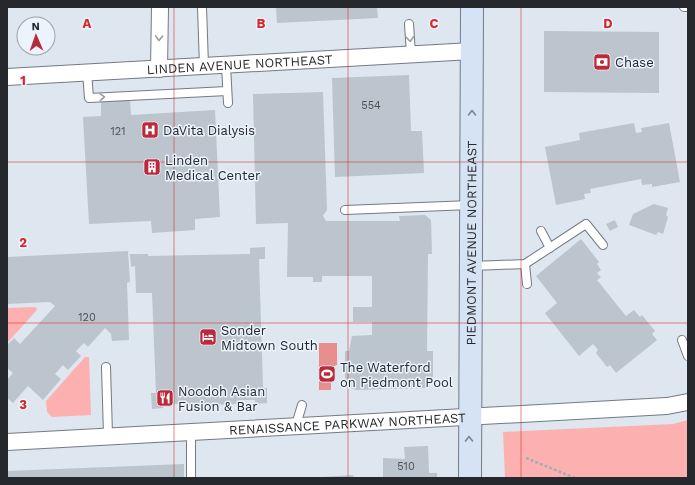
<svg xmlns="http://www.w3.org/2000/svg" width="695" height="485" font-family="'Work Sans',sans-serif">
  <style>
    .green { fill: #fcb1b0 }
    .water { fill: #e98e8e }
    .building { fill: #bcc4cd }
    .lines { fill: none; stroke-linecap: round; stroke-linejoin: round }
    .service-casing { stroke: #737a83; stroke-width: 10 }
    .minor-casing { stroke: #737a83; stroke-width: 18 }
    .secondary-casing { stroke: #737a83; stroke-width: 24 }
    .path { stroke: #a5acb3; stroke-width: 2.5; stroke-dasharray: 3 2; stroke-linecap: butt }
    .service { stroke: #fff; stroke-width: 8 }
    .minor { stroke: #fff; stroke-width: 16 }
    .secondary { stroke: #d5e3f4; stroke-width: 22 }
    .oneway { stroke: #9d9ea0 }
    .oneway2 { stroke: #7d8690 }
    .grid { fill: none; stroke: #d62828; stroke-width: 1; stroke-opacity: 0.55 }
    .labels { text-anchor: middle; stroke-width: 3; stroke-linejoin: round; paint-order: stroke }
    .number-label { font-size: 11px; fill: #4b4f54 }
    .poi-label { font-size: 13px; fill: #25282c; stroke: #ebf3fd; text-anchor: start }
    .street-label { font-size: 13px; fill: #25282c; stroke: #ebf3fd }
    .grid-label { font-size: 13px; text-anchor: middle; font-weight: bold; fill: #d62828; stroke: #ebf3fd; stroke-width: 3; stroke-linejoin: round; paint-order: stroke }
  </style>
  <rect width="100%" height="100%" fill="#dee6ef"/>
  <!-- green -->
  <path class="green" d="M35 307 37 309 36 311 7 343V308Z
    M85 357H89L91 415 52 417 47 412 46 401Z
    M688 420V478H505L503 432 673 424Z"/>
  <!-- water -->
  <path class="water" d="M319 343H337V365L334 366V382H331V390H319Z"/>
  <!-- building -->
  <path class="building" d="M276 7H377L378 18 277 23Z
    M544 31 659 32V93L544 92Z
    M409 75 411 131H422L424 173 335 177 332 78Z
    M323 92 327 210 323 216 326 221H400L399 216 425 215 431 220 432 254H428L427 351H433V379L427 388 356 390 350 388 345 378V351H349L352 336 372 335V322H353V307H372V276H322V282H313V277H287L288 223 256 224 253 94Z
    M130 100 131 115 215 110 220 217 195 219V230L152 233 151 221 89 224 83 117 101 116V102Z
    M634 123 636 133 642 132 641 128 669 123 680 182 652 187V184L642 185 641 179 590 189 591 193 584 194 585 199 556 205 545 147 580 140 579 133Z
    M654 204 668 208 666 215 668 217 663 234 658 232 656 235 629 225 633 214Z
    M615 220 618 227 610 231 606 224Z
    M581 239 599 262 597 264 601 270 597 273 601 277 597 280 626 316 634 310 640 317 642 315 655 331 652 334 657 340 616 373 610 365 607 367 596 353 598 350 593 344 579 356 545 313 557 303 536 276Z
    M265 247V259H259L263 388H267V403L255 404V400H239V404L180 406 179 404H163V408L152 409 151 393H156L152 293H136L135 266 131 267 130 254H148V256L250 254V248Z
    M128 251 130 282 127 283 129 340 112 341 111 334 105 328 88 347 84 343 76 351 81 356 68 370 63 365 55 374 61 379 43 400 28 386 13 403 7 398V380L13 373 7 368V345L14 338 20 344 55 306 50 302 7 304V257Z
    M428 446 429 473H437V478L383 477V458L405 459 404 447Z
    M184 464V478H7V471Z
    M353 475 354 478H322V477Z"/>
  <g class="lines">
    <defs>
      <path id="service" d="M202 7 204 66
        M684 7H688
        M409 24 411 54
        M226 65 228 103
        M87 72 89 98 227 91
        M345 210 471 205
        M541 231 550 248
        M525 264 527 284
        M472 266 525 264 586 224 603 245
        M682 340 688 356
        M106 367 108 435
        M296 425 302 405
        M191 430V478"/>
      <g id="minor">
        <path d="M159 69 160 7"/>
        <path id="s1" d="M7 77 472 51"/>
        <path id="s2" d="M7 442 667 406 688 402"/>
      </g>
      <g id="secondary">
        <path id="s3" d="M470 478 472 7"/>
      </g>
    </defs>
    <!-- service casing -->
    <use href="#service" class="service-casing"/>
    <!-- minor casing -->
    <use href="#minor" class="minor-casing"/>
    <!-- secondary casing -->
    <use href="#secondary" class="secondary-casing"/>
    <!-- path -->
    <path class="path" d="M526 458 575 478"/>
    <!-- service -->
    <use href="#service" class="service"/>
    <!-- minor -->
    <use href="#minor" class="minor"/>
    <!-- secondary -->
    <use href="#secondary" class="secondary"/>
  </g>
  <!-- one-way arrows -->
  <defs><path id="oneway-chevron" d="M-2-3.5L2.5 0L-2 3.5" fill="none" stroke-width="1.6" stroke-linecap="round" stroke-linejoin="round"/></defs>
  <g class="oneway">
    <use href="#oneway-chevron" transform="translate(159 38) rotate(92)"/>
    <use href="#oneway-chevron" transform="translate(410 39) rotate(86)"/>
    <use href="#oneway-chevron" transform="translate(102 97) rotate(-3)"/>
  </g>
  <g class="oneway2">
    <use href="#oneway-chevron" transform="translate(472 113) rotate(-90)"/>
    <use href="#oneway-chevron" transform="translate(469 439) rotate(-91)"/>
  </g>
  <!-- grid -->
  <path class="grid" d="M174 7V478M348 7V478M521 7V478M7 162H688M7 323H688"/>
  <!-- icons -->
  <defs>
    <symbol id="bank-square" viewBox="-11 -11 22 22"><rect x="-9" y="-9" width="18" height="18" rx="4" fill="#bb2a3b" stroke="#ebf3fd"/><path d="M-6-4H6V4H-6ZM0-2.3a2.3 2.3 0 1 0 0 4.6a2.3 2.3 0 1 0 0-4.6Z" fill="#fff"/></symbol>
    <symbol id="hospital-square" viewBox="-11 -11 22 22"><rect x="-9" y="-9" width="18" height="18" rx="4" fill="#bb2a3b" stroke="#ebf3fd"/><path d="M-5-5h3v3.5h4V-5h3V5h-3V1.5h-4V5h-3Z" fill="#fff"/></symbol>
    <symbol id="building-square" viewBox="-11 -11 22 22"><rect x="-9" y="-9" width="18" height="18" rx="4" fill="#bb2a3b" stroke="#ebf3fd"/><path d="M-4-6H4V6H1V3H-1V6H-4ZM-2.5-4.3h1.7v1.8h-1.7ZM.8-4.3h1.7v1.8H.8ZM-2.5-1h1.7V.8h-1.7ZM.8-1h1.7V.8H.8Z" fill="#fff"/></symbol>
    <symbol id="hotel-square" viewBox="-11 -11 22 22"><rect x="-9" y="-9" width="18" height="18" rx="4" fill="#bb2a3b" stroke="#ebf3fd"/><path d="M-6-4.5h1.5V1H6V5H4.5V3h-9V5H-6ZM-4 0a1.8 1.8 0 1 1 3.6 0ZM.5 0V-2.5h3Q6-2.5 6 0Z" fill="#fff"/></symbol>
    <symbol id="stadium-square" viewBox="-11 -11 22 22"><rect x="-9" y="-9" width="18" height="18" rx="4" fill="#bb2a3b" stroke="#ebf3fd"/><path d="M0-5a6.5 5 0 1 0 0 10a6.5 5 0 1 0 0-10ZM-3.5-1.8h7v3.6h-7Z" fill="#fff"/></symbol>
    <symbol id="restaurant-square" viewBox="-11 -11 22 22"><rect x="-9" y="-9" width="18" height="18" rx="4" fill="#bb2a3b" stroke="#ebf3fd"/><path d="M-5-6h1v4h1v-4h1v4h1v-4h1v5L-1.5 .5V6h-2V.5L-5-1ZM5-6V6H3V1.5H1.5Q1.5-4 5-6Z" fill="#fff"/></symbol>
  </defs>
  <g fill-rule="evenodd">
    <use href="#bank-square" x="592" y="52" width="20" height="20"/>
    <use href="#hospital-square" x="140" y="120" width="20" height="20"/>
    <use href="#building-square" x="142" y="157" width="20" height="20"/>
    <use href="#hotel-square" x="198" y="327" width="20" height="20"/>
    <use href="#stadium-square" x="317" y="364" width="20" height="20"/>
    <use href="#restaurant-square" x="155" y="388" width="20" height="20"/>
  </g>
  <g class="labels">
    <!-- number labels -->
    <g class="number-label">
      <text x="371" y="109">554</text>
      <text x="118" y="135">121</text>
      <text x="87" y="321">120</text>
      <text x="406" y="470">510</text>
    </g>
    <!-- poi labels -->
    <g class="poi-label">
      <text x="615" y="67">Chase</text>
      <text x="163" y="135">DaVita Dialysis</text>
      <text x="165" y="165">Linden<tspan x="165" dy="15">Medical Center</tspan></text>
      <text x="221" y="335">Sonder<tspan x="221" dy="15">Midtown South</tspan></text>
      <text x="340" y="372">The Waterford<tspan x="340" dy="15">on Piedmont Pool</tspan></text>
      <text x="178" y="396">Noodoh Asian<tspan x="178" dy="15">Fusion &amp; Bar</tspan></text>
    </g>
    <!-- street labels -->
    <g class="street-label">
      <text dy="5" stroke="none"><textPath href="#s1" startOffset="233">LINDEN AVENUE NORTHEAST</textPath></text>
      <text dy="5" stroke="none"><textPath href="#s3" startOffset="235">PIEDMONT AVENUE NORTHEAST</textPath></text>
      <text dy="5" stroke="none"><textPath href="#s2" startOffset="341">RENAISSANCE PARKWAY NORTHEAST</textPath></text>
    </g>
  </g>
  <g class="grid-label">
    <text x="87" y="28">A</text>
    <text x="261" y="28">B</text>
    <text x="434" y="28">C</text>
    <text x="608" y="28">D</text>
    <text x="23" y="85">1</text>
    <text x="23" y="247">2</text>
    <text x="23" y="409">3</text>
  </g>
  <!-- border -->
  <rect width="695" height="485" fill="none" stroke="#25282c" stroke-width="16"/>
  <!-- north arrow -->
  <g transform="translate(36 36) rotate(358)"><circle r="19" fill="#ebf3fd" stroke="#9ca2a9"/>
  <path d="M0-3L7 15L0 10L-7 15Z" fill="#bb2a3b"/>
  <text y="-6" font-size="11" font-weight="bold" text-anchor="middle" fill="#25282c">N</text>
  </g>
</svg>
